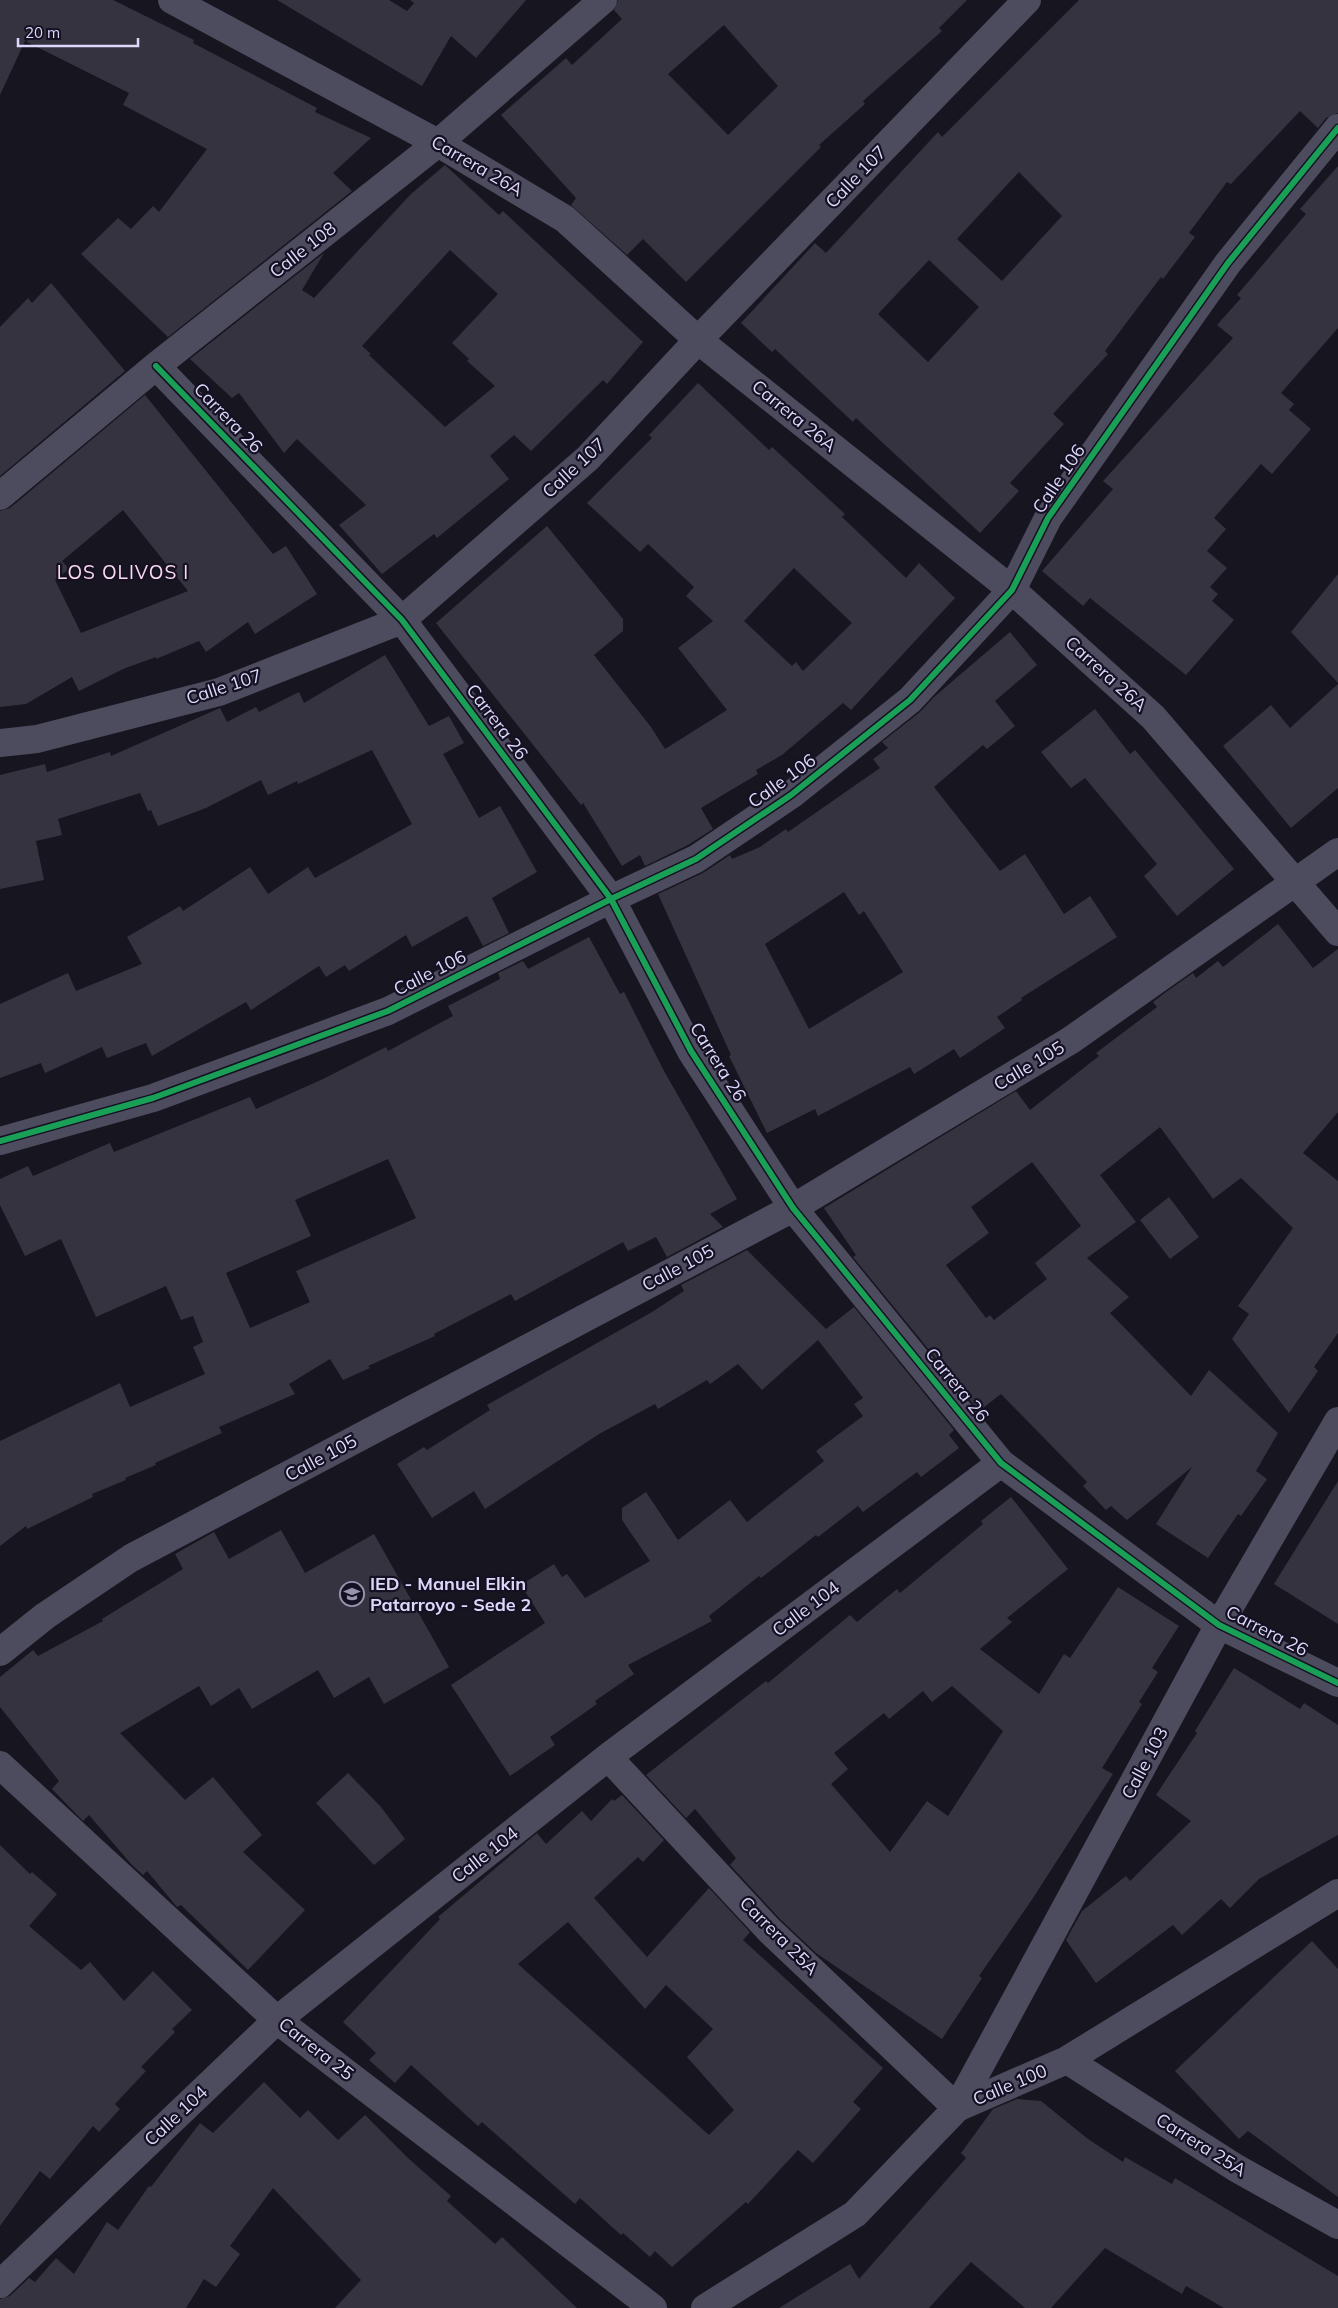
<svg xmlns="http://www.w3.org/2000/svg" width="1338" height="2308" font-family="Mulish,sans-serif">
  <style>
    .building { fill: #363341; fill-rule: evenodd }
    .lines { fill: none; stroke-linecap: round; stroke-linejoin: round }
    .minor { stroke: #4d4b5e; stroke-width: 28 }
    .tertiary { stroke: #4d4b5e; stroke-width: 28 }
    .cycleway-casing { stroke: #151123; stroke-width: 9 }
    .cycleway { stroke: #1a9f57; stroke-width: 6 }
    .labels { text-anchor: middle; stroke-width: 4.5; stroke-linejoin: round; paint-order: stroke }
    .street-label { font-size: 18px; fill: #ddd8fa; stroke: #151123 }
    .poi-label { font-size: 18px; font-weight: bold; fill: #ddd8fa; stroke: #151123; text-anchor: start }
    .neighbourhood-label { font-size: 19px; letter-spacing: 1px; fill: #fadaed; stroke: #151123 }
  </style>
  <rect width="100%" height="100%" fill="#17151f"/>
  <!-- building -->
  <path class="building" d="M0 0H113L194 40 193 43 317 108 315 112 371 138 333 173 352 191 168 337 81 254 118 218 131 229 153 206 159 212 207 149 123 105 129 93 25 41 0 95Z
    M277 0H389L407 11 414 3 410 0H526L476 58 451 36 422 86Z
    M618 0H967L939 28 942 31 863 101 865 104 819 145 821 147 686 282 643 239 627 255 571 205 576 198 501 115 566 58 572 65 622 19 614 10ZM724 25 778 86 728 135 668 74Z
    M1079 0H1338V113L1326 118 1318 128 1300 111 1231 184 1227 182 1189 233 1195 237 1163 279 1161 277 1105 351 1108 354 1053 414 1064 424 1010 483 1019 491 980 533 856 418 853 422 775 349 772 352 741 323 815 243 826 253 938 132 942 137ZM1019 172 1062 216 1002 281 957 239ZM929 260 979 307 928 362 878 314Z
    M445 165 499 215 503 211 643 342 607 384 603 380 531 451 514 435 490 456 509 479 437 538 434 534 382 574 339 525 366 505 297 439 284 453 239 393 232 398 190 359 324 253 302 290 314 298 411 194ZM450 250 498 294 452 343 469 359 467 361 495 386 445 427 369 355 371 354 362 346Z
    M1338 166V328L1281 393 1294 404 1289 410 1311 429 1272 474 1261 464 1214 518 1226 529 1207 551 1227 568 1210 587 1218 594 1212 601 1234 620 1186 675 1090 598 1083 606 1042 571 1113 489 1103 481 1233 338 1217 325 1241 298 1237 295 1306 214 1300 209Z
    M51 283 125 371 0 476V327L28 298 32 303Z
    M698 383 769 450 772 447 845 514 842 517 906 578 919 563 955 598 851 710 843 703 782 755 756 770 758 774 701 808 713 829 688 845 645 866 640 855 622 866 583 803 581 805 436 623 547 526 623 619V631L594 655 651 727 665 749 727 710 678 648 713 621 686 596 694 587 648 544 640 552 587 503 652 438 649 435ZM794 568 852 623 803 671 796 662 792 666 744 621Z
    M145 395 273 554 286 546 317 594 255 634 248 622 206 652 199 641 156 659V657L123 669 79 691 72 677 26 704 0 707V511L10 508ZM123 510 188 591 81 633 55 580 69 569 62 561Z
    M1338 574V683L1291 632Z
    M1010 632 1037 665 995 701 1015 726 987 749 983 745 934 787 1000 871 1025 854 1064 914 1090 896 1117 937 1021 998 1022 1000 997 1017 1005 1028 960 1058 954 1049 914 1074 910 1067 818 1116 815 1109 767 1133 729 1056 731 1055 658 894 703 873 730 855 732 859 760 847 786 829 788 832 880 768 873 759 888 748 882 742 920 712 934 697ZM844 892 859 915 864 911 903 972 809 1029 765 944Z
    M385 655 429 726 449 716 464 743 443 754 479 818 500 806 537 872 492 898 509 933 483 946 467 916 412 947 406 935 349 971 345 965 326 977 319 966 251 1010 246 1002 152 1056 146 1043 107 1058 102 1047 45 1073 41 1063 0 1078V1004L68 973 76 991 142 964 127 937 180 906 183 911 250 867 268 894 308 867 315 878 412 824 372 750 298 784 297 781 268 795 261 780 206 808 158 826 151 810 148 811 140 793 58 819 62 835 36 841 44 880 0 889V775L45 764 47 772 110 752 111 756 220 708 227 722 256 707 259 712 299 692 304 703Z
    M1338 684V788L1291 828 1223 746 1271 705 1290 728Z
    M1095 709 1130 754 1135 750 1234 869 1177 916 1144 876 1157 864 1085 778 1071 788 1041 752Z
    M1278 924 1313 968 1338 949V1112L1303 1153 1338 1181V1333L1314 1367 1318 1371 1289 1413 1232 1339 1249 1314 1238 1306 1293 1228 1241 1178 1213 1199 1160 1127 1100 1175 1136 1222 1087 1258 1129 1297 1110 1313 1191 1396 1209 1370 1278 1433 1256 1471 1267 1479 1241 1516 1238 1514 1208 1558 1156 1524 1192 1467 1127 1520 1111 1506 1106 1510 1083 1486 1087 1482 1001 1394 979 1411 853 1257 856 1255 824 1208 1016 1091 1030 1110 1099 1056 1096 1053 1157 1007 1153 1002 1166 992 1193 973 1196 978 1218 961 1223 967ZM1032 1162 1081 1226 1035 1263 1047 1279 994 1320 990 1315 986 1318 946 1265 989 1233 971 1207Z
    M589 937 620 994 624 992 664 1071 737 1199 710 1214 723 1227 667 1257 656 1237 628 1251 623 1242 515 1301 511 1294 434 1334 435 1336 368 1366 370 1368 343 1380 330 1359 289 1384 295 1394 219 1427 222 1433 155 1463 156 1465 125 1478 126 1480 92 1494 93 1497 27 1529 26 1526 0 1546V1441L120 1383 130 1407 205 1374 193 1347 203 1342 193 1316 181 1320 166 1286 96 1317 61 1239 25 1256 0 1205V1179L28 1166 33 1176 110 1143 114 1152 250 1097 256 1109 323 1079 386 1047 388 1051 453 1016 448 1006 500 979 498 973 523 961 528 969ZM388 1159 416 1218 296 1271 310 1302 250 1328 226 1273 311 1236 295 1200Z
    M1169 1197 1199 1237 1170 1259 1140 1220Z
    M747 1250 826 1329 854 1307 954 1430 949 1435 959 1448 921 1477 917 1472 863 1512 858 1506 818 1537 816 1535 761 1578 759 1576 709 1616 712 1621 628 1665 634 1674 595 1701 597 1704 550 1737 555 1745 510 1776 451 1685 545 1623 521 1585 554 1564 562 1577 567 1574 585 1598 650 1561 622 1520V1508L646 1492 678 1540 730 1500 747 1522 824 1461 816 1451 863 1416 854 1404 863 1398 818 1340 762 1390 738 1364 710 1384 707 1380 658 1409 655 1404 599 1434 485 1509 474 1491 432 1518 397 1464 424 1447 427 1450 490 1410 487 1405 652 1312 684 1291 681 1285Z
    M1338 1481V1624L1274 1584Z
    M1011 1497 1068 1569 1007 1618 1012 1622 980 1649 1039 1694 1064 1654 1070 1658 1118 1587 1179 1626 1152 1668 1158 1672 1139 1702 1142 1704 1102 1768 1113 1774 1031 1901 979 1976 982 1978 942 2039 816 1953 780 1919 730 1865 736 1858 695 1809 686 1818 646 1775 766 1681 768 1683 850 1615 857 1622 897 1589 900 1593 983 1524 981 1521ZM952 1686 1003 1731 948 1816 927 1801 890 1852 831 1784 848 1769 834 1753 884 1713 889 1719 923 1691 932 1702Z
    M281 1530 305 1573 374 1534 449 1667 384 1704 369 1677 334 1698 318 1670 252 1709 239 1688 211 1706 199 1686 120 1733 185 1800 213 1777 262 1835 243 1852 305 1910 248 1970 181 1905 177 1907 147 1871 143 1875 132 1865 89 1815 83 1821 52 1789 59 1781 0 1707V1677L33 1650 38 1656 103 1621 102 1619 183 1569 175 1554 214 1532 229 1559Z
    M1234 1668 1300 1709 1304 1703 1338 1725V1835L1259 1879 1230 1908 1221 1899 1182 1935 1173 1925 1096 1983 1066 1940 1082 1911 1126 1876 1130 1881 1191 1821 1156 1795 1197 1733 1195 1731Z
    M348 1773 381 1807 405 1839 374 1865 316 1803Z
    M622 1795 664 1840 643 1862 638 1857 594 1898 647 1957 709 1888 750 1932 743 1940 883 2068 853 2102 861 2109 813 2163 798 2150 748 2204 746 2202 672 2267 655 2251 650 2257 623 2233 621 2235 580 2198 575 2204 482 2122 478 2126 411 2065 395 2083 369 2060 376 2053 343 2022 440 1919 438 1917 537 1833 546 1844 582 1811 591 1821 612 1799 614 1801ZM568 1922 645 2009 666 1985 713 2029 687 2057 734 2110 709 2135 518 1964Z
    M0 1845 30 1874 32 1872 57 1894 29 1926 81 1970 90 1962 124 2001 153 1971 192 2010 172 2029 175 2032 141 2067 146 2071 115 2104 120 2109 99 2132 93 2126 50 2179 40 2171 0 2226Z
    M1312 1941 1338 1969V2197L1248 2131 1239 2139 1175 2071Z
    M264 2082 300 2118 308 2110 338 2140 365 2115 409 2159 451 2196 447 2201 495 2244 502 2237 577 2308H335L361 2280 273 2188 230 2246 240 2254 216 2287 204 2279 186 2308H0V2299L10 2296 29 2278 35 2282 56 2258 74 2274 107 2222 118 2230 149 2186 151 2187 200 2123 213 2133Z
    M1017 2099 1041 2101 1088 2139 1123 2162 1125 2157 1172 2184 1175 2178 1338 2276V2308H1224L1186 2286 1182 2294 1105 2248 1051 2308H1025L971 2262 929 2308H779L850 2264 859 2279 966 2158 961 2153 993 2109Z"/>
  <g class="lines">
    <!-- minor -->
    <path class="minor" d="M172 0 438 143 565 219 698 340 1012 590 1153 717 1338 932
      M156 366 402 620 611 899 691 1051 793 1208 1001 1463 1219 1625 1338 1683
      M0 496 156 366 438 143 603 0
      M0 743 37 739 219 692 402 620 588 458 698 340 1027 0
      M0 1141 153 1098 388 1011 611 899 696 859 791 795 910 700 1012 590 1048 518 1228 263 1338 128
      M0 1652 45 1616 131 1558 793 1208 1071 1040 1338 852
      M608 1757 769 1930 957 2108 1067 2060 1338 1893
      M0 1765 277 2020 653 2308
      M1067 2060 1236 2168 1338 2225
      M0 2284 277 2020 608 1757 1001 1463"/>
    <!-- tertiary -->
    <path class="tertiary" d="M705 2308 855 2214 957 2108 1219 1625 1338 1421"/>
    <defs>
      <path id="cycleway" d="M156 366 402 620 611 899 691 1051 793 1208 1001 1463 1219 1625 1338 1683
        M0 1141 153 1098 388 1011 611 899 696 859 791 795 910 700 1012 590 1048 518 1228 263 1338 128"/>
    </defs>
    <!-- cycleway casing -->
    <use href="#cycleway" class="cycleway-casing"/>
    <!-- cycleway -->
    <use href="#cycleway" class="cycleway"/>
  </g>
  <!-- icons -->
  <defs>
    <symbol id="school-ring" viewBox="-11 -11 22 22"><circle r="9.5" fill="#151123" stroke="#9894ad" stroke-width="1.5"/><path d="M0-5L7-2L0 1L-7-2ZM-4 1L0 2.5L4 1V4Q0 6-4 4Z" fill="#9894ad"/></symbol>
  </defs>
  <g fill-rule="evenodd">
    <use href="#school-ring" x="338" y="1580" width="28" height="28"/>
  </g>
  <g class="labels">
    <!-- street labels -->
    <g class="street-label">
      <text transform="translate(477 166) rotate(30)" y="6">Carrera 26A</text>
      <text transform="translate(856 177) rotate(-46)" y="6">Calle 107</text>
      <text transform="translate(303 250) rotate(-38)" y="6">Calle 108</text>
      <text transform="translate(794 416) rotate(39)" y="6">Carrera 26A</text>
      <text transform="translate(228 418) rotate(46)" y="6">Carrera 26</text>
      <text transform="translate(574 468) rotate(-43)" y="6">Calle 107</text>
      <text transform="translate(1059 479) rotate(-56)" y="6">Calle 106</text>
      <text transform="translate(1106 674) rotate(42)" y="6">Carrera 26A</text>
      <text transform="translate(224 687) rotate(-18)" y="6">Calle 107</text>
      <text transform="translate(497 722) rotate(53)" y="6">Carrera 26</text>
      <text transform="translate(782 781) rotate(-36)" y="6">Calle 106</text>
      <text transform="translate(430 973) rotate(-27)" y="6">Calle 106</text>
      <text transform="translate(718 1062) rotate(58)" y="6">Carrera 26</text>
      <text transform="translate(1029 1066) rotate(-31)" y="6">Calle 105</text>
      <text transform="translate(678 1268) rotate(-28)" y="6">Calle 105</text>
      <text transform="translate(957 1385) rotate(51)" y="6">Carrera 26</text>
      <text transform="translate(321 1458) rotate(-28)" y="6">Calle 105</text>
      <text transform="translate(806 1609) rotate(-37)" y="6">Calle 104</text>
      <text transform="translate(1267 1631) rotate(27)" y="6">Carrera 26</text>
      <text transform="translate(1145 1763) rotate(-62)" y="6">Calle 103</text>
      <text transform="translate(485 1855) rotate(-38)" y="6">Calle 104</text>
      <text transform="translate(779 1936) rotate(45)" y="6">Carrera 25A</text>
      <text transform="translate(316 2049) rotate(38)" y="6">Carrera 25</text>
      <text transform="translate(1010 2085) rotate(-23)" y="6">Calle 100</text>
      <text transform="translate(176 2116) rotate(-43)" y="6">Calle 104</text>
      <text transform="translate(1201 2145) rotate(32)" y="6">Carrera 25A</text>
    </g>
    <!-- poi labels -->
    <g class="poi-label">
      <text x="370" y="1590">IED - Manuel Elkin<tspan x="370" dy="21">Patarroyo - Sede 2</tspan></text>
    </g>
    <!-- neighbourhood labels -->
    <g class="neighbourhood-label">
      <text x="123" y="579">LOS OLIVOS I</text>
    </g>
  </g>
  <!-- scale -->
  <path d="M18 38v8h120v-8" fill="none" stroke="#ddd8fa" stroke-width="2.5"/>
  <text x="25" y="38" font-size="15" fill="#ddd8fa" stroke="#151123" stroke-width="4" paint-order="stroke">20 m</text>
</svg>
